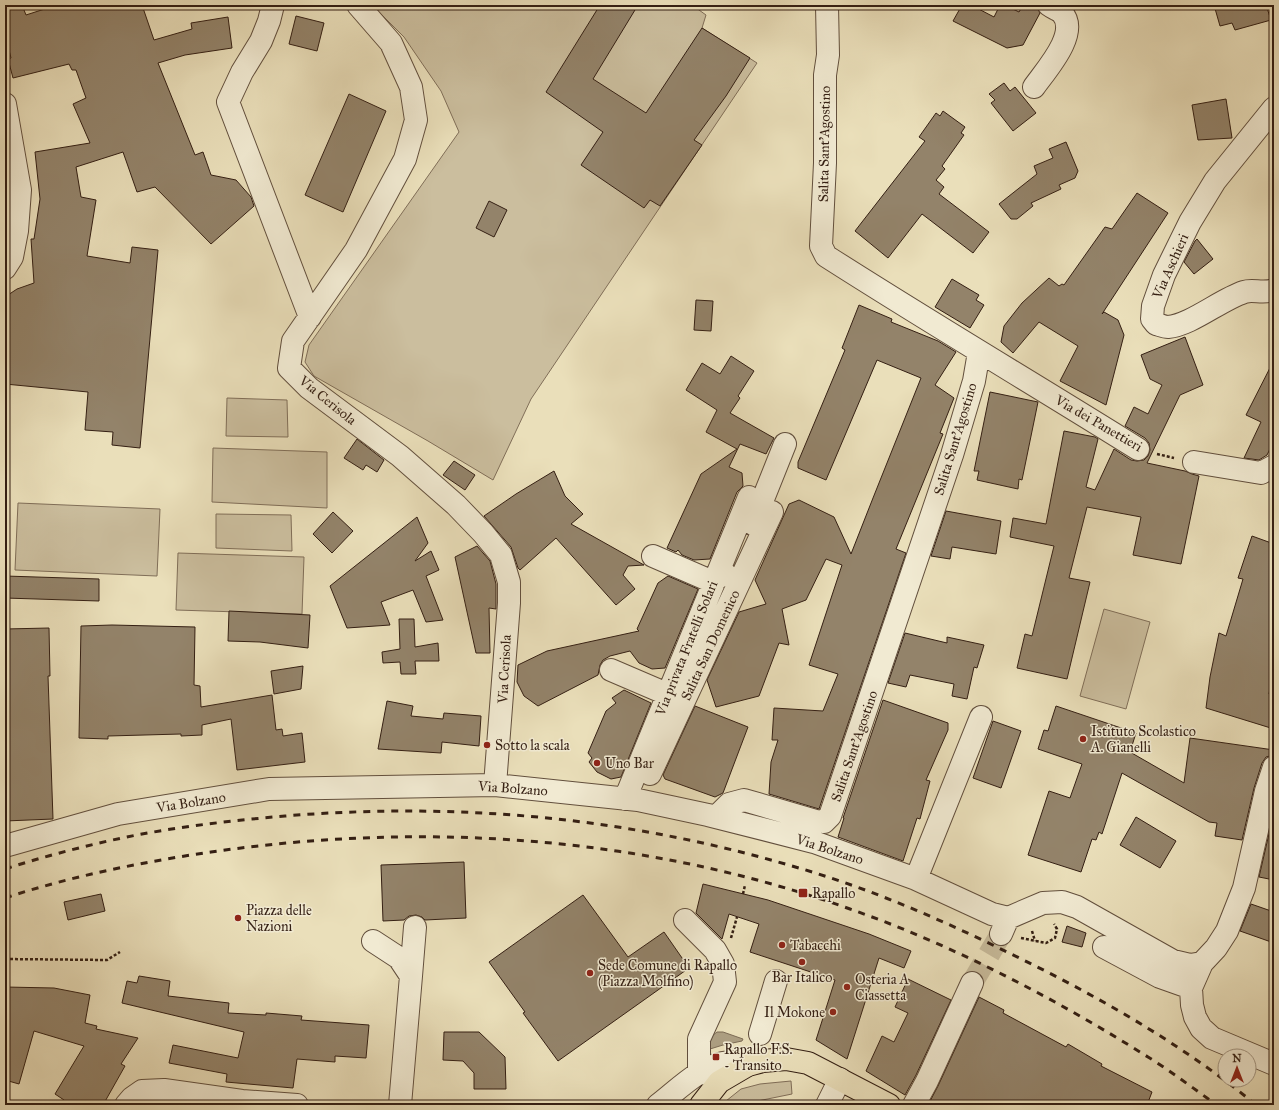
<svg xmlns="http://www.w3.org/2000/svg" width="1279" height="1110" font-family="'IM FELL Great Primer',serif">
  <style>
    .green { fill: #cbbe9e; stroke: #806e58 }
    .water { fill: #ac9e81; stroke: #7c6b55 }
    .building { fill: #93836a; stroke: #341f13 }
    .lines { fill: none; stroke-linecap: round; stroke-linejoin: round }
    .minor-tunnel { stroke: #c6b999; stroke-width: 22; stroke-dasharray: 22 11; stroke-linecap: butt }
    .minor-casing { stroke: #624f3d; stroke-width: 24 }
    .major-casing { stroke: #341f13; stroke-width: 24 }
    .path { stroke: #341f13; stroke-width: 2.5; stroke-dasharray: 3 2; stroke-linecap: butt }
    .minor { stroke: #f1ead2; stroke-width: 22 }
    .major { stroke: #eadfba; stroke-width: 22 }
    .rail { stroke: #341f13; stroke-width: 3; stroke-dasharray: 7 7; stroke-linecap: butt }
    .poi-dot { fill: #8f2418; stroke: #f1ead2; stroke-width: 1.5 }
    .labels { text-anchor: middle; stroke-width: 3; stroke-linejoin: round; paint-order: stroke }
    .street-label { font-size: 14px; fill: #341f13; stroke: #f1ead2 }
    .poi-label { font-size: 14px; fill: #341f13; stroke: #f1ead2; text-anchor: start }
  </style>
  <rect width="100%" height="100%" fill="#eadfba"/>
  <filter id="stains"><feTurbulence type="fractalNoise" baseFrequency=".005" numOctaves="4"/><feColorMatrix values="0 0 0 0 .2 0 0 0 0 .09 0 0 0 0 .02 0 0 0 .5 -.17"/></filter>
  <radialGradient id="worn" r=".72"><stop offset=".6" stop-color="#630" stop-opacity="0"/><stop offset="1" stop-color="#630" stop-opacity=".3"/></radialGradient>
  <!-- green -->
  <path class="green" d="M372 5H692L706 15 702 28 757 63 531 399 493 480 428 441 314 376 305 362 309 345 459 132 441 91 404 37Z
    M227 398 287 400 288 437 226 436Z
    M213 448 327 452V508L212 502Z
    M18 503 160 509 157 576 15 570Z
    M216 514 291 515 292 551 216 548Z
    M178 553 304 557 302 614 176 610Z
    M1104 609 1150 622 1126 709 1080 696Z
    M791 1081 792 1094 738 1105H732L726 1101 741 1089 760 1084Z"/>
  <!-- water -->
  <path class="water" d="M717 1032H723L743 1039 742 1041 723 1045 710 1049 708 1046 712 1036Z"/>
  <!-- building -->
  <path class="building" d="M18 5H22L26 15 57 5H142L154 40 192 29 191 23 228 17 232 48 185 55 158 63 195 155 203 152 211 175 236 180 251 197 254 206 211 244 155 187 137 192 123 152 76 167 81 197 96 200 87 256 130 263 132 247 158 250 140 448 112 445 113 432 85 430 88 392 5 384V297L17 289 34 283 31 239H34L40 199 35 152 90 143 73 104 86 98 76 70H72L69 64 13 78 8 59 11 58 5 34V10Z
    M600 5H638L593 79 646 113 702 28 750 58 726 96 694 140 702 145 660 206 650 200 644 208 581 165 603 132 546 92Z
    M962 5H971L994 17 1000 5H1005L1019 12 1023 5H1033L1037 7 1040 13 1023 45 1007 48 953 21Z
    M1214 5H1266L1271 20 1235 30 1232 23 1220 26Z
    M296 16 324 23 317 51 289 44Z
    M1004 83 1010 91 1015 87 1036 113 1013 131 991 103 995 100 989 94Z
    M349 94 386 111 343 212 305 195Z
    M1226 99 1232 138 1198 140 1192 105Z
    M943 111 965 127 961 133 964 135 942 166 945 169 936 180 944 187 939 194 989 232 973 253 922 214 888 258 855 231 925 141 919 137 936 113 940 116Z
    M1066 142 1078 171 1075 178 1059 185 1061 189 1031 203 1033 206 1017 219H1011L999 204 1037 174 1034 166 1053 158 1049 149Z
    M1137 193 1168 213 1102 314 1104 312 1118 320 1124 335 1106 405 1060 381 1078 346 1039 322 1013 353 1001 342 1004 326 1022 303 1049 278 1059 286 1062 284 1064 285 1105 227 1112 229Z
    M489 201 507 210 494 237 476 228Z
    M1197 239 1213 259 1194 274 1184 262 1195 241Z
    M952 279 979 295 976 300 984 305 970 328 935 307Z
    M696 300 713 301 711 331 694 330Z
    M859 305 892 319 891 322 938 341 956 352 935 385 954 398 940 433 943 434 896 549 906 553 819 809 769 794 771 762 778 740H772L774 708 823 711 838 674 809 665 842 565 826 559 806 600 782 609 789 645 779 643 759 696 716 707 707 680 739 612 766 604 755 580 789 504 799 500 834 517 851 554 873 498 921 378 877 360 826 480 798 468V462L845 350 842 348Z
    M1185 337 1203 385 1180 395 1147 463 1185 471 1192 474 1199 476 1181 564 1133 555 1141 517 1087 507 1069 578 1090 582 1067 679 1017 668 1025 634 1032 636 1054 546 1010 537 1013 518 1046 524 1064 431 1095 437 1098 439 1086 487 1095 490 1114 449 1131 460 1137 461 1144 460 1148 456 1150 450 1149 443 1145 438 1125 426 1134 407 1148 414 1162 385 1150 379 1141 355Z
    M731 356 754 371 738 396 740 398 730 413 774 438 766 454 740 444 729 467 742 473 743 486 737 492 710 559 694 560 682 555 678 550 676 552 667 548 701 474 737 449 706 432 717 410 686 390 702 363 720 374Z
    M1274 360V441L1267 455 1259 460 1244 458 1261 422 1246 415Z
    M990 392 1038 402 1022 480 1019 479 1018 489 977 480 979 471H974Z
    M357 439 384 460 377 472 366 465 363 470 344 458Z
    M454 461 475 475 465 490 443 475Z
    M554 471 565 496 583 514 571 524 644 565 628 566 623 575 635 589 616 605 556 538 520 570 518 568 511 547 484 516 516 494Z
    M946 511 1001 521 996 554 952 547 950 559 931 556Z
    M333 512 353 531 332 553 313 534Z
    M417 517 428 543 415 561 431 551 439 570 426 576 443 620 426 622 413 590 381 602 390 625 347 628 330 586Z
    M1252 536 1274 544V633L1270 656 1274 657V666L1269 694 1274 696V729L1206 708 1210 677 1219 633 1226 636 1243 579 1238 578Z
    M477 546 490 561 496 584V609L489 608 490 653H476L455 557Z
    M5 576 99 579V601L5 598Z
    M668 576 698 589 665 668 652 669 639 663 630 651 610 656 603 660 600 665 598 675 538 706 524 696 517 682 518 665 547 651 639 631 637 629 658 583Z
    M229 611 310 615 308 648 260 642 228 641Z
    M399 619H414L415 647 438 643 439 661H415L416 674H401L400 662 383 663 382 652 400 649Z
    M112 625 195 627 194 685 200 686 201 707 272 695 276 730 282 729 283 736 302 733 305 762 237 770 231 719 202 725V735L181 736V734L108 736V739L79 738 81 626Z
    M49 628 50 676H48L53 819 5 821V629Z
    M905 633 947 643V637L984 645 977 668 974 667 967 699 952 696 954 684 910 675 906 687 888 683Z
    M303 666 301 689 274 694 271 671Z
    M624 690 651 703 621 777 611 779 597 772 589 762 592 758 588 753 606 711 616 703 612 698Z
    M883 700 948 723V730L926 780 930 781 920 819 917 818 903 861 838 837 844 818H843Z
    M387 701 413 706 411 716 443 719 444 713 481 716 479 746 442 742 441 753 378 749Z
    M695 706 748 727 723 793 715 797 665 779 663 775Z
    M1056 706 1136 733 1130 752 1184 783 1190 738 1274 750V755L1266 757 1262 763 1254 788 1242 840 1215 836 1217 823 1209 822 1122 773 1102 834 1099 832 1096 840 1092 839 1081 872 1028 855 1049 791 1070 798 1082 764 1038 749 1044 730 1048 731Z
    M993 721 1021 731 1001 788 973 778Z
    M1274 812V880L1259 877Z
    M1136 817 1176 841 1160 868 1120 845Z
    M464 862 466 918 425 920 422 917 416 915 409 916 404 920 383 921 381 865Z
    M703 884 768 900 869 934 911 951 904 968 879 958 847 1059 816 1040 835 980 750 952 759 924 729 914 722 939 696 913Z
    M101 894 105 911 68 920 64 902Z
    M583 895 628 957 664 932 689 968 558 1061 523 1013 525 1012 489 962Z
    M1251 904 1274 912V943L1240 931Z
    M1067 926 1086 933 1082 947 1062 942Z
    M139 976 170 981 168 996 229 1003 228 1013 266 1015V1013L302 1016 301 1020 369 1025 366 1058 335 1056V1062L297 1059 293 1088 226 1082 227 1074 169 1063 173 1045 238 1058 244 1032 122 1003 127 981 137 983Z
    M908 979 951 1000 916 1075 905 1095 866 1071 882 1036 894 1042 908 1013 895 1007Z
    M5 987 54 988 90 995 85 1023 97 1026 96 1029 138 1038 121 1064 125 1066 103 1105H61L64 1100 55 1094 84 1046 34 1031 19 1084 5 1080Z
    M979 997 1004 1010 1003 1013 1066 1047 1068 1044 1102 1064 1101 1066 1152 1092 1147 1105H928L938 1086Z
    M444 1032H479L505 1057 506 1089H474V1073L463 1061 443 1060Z"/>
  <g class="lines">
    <!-- minor-tunnel -->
    <path class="minor-tunnel" d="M972 983 1001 934"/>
    <defs>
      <path id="minor" d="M273 5 269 21 261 41 242 72 228 102 310 317
        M358 5 391 43 411 87 416 120 405 159 356 250 293 341 289 368 309 388 400 456 456 505 483 533 501 555 509 582V603L495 785
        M827 5 828 55 825 75V163L821 246 826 256C929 322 1034 384 1138 449
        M1034 87C1046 70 1080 33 1062 13 1059 10 1053 8 1049 5
        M5 104 20 190 17 231 12 257 5 268
        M1274 108 1215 181 1190 222 1164 275 1153 306 1152 319 1156 324C1160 325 1164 327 1168 327 1191 325 1220 300 1244 292 1253 289 1263 294 1274 290
        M1194 462 1261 473 1274 466
        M753 524 785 444
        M653 556 713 582 724 572
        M611 670 667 694
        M1274 767 1266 791 1244 888 1227 931 1216 948 1202 963 1191 988 1192 1005 1195 1017 1201 1028 1212 1038 1274 1064
        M650 774 772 512
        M625 799 749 497
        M716 817 729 804 744 800 816 821 824 822 830 816 952 455 974 381 979 352
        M5 846 118 814 269 789 495 785 638 800 708 815 814 842 916 879 992 914 1008 918
        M916 879 981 717
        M685 920 715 950 723 964 725 982 699 1039V1074
        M1001 934 1008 918 1043 903 1062 902 1077 907 1173 961 1190 965 1202 963
        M373 941 399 958 411 976 400 1105
        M1104 947 1160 977 1191 988
        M411 976 415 927
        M760 1034 776 981
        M126 1105 132 1098 142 1091 164 1090 242 1101 297 1105
        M658 1105C679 1089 702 1064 730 1062 735 1061 742 1064 748 1065
        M827 1105 840 1079
        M914 1105 927 1081 972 983"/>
      <path id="major" d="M701 1105 719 1082 748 1065 763 1061 786 1059 808 1063 889 1105"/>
    </defs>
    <!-- minor casing -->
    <use href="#minor" class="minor-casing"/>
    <!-- major casing -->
    <use href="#major" class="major-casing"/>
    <!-- path -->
    <path class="path" d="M1157 454 1174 458
      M743 894 745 885
      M1032 931 1035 941
      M731 938 737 917
      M1021 938 1046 943 1055 938 1057 929 1054 924
      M5 959 107 960 120 952"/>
    <!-- minor -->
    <use href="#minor" class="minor"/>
    <!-- major -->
    <use href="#major" class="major"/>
    <!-- rail -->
    <path class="rail" d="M5 869C39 858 73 849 108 841 166 828 226 821 285 816 458 802 625 817 792 866 866 887 938 918 1007 952 1094 994 1181 1043 1256 1105
      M5 898C72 876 142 862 211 852 425 821 646 836 850 909 953 945 1056 999 1148 1057 1172 1072 1194 1089 1217 1105"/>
  </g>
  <!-- markers -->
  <g class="poi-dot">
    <circle cx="1083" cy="739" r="4"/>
    <circle cx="487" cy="745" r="4"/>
    <circle cx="597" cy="763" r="4"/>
    <rect x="798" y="888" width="10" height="10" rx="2"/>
    <circle cx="238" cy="918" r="4"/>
    <circle cx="782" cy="945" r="4"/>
    <circle cx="802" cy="962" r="4"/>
    <circle cx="590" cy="973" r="4"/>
    <circle cx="847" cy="987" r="4"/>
    <circle cx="833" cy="1012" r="4"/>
    <rect x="712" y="1053" width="8" height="8" rx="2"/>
  </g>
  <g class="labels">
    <!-- street labels -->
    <g class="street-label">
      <text transform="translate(824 144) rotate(-89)" y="5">Salita Sant'Agostino</text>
      <text transform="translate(1170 266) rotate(-66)" y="5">Via Aschieri</text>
      <text transform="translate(328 400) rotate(39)" y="5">Via Cerisola</text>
      <text transform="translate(1099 423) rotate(30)" y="5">Via dei Panettieri</text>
      <text transform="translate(955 439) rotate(-73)" y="5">Salita Sant'Agostino</text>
      <text transform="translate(710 645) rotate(-65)" y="5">Salita San Domenico</text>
      <text transform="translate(686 648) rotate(-68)" y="5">Via privata Fratelli Solari</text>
      <text transform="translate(504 669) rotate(-87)" y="5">Via Cerisola</text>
      <text transform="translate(854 746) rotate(-71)" y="5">Salita Sant'Agostino</text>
      <text transform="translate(513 788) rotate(4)" y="5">Via Bolzano</text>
      <text transform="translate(191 802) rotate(-9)" y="5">Via Bolzano</text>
      <text transform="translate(830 849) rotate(18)" y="5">Via Bolzano</text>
    </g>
    <!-- poi labels -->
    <g class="poi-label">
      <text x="1091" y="736">Istituto Scolastico<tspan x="1091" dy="16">A. Gianelli</tspan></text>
      <text x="495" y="750">Sotto la scala</text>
      <text x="605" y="768">Uno Bar</text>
      <text x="812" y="898">Rapallo</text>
      <text x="246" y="915">Piazza delle<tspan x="246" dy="16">Nazioni</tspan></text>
      <text x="790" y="950">Tabacchi</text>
      <text x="598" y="970">Sede Comune di Rapallo<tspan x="598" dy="16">(Piazza Molfino)</tspan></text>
      <text x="802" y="982" text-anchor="middle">Bar Italico</text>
      <text x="855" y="984">Osteria A<tspan x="855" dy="16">Ciassetta</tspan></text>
      <text x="825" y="1017" text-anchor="end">Il Mokone</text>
      <text x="724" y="1054">Rapallo F.S.<tspan x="724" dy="16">- Transito</tspan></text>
    </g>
  </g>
  <!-- margin -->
  <rect width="1279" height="1110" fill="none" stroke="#eadfba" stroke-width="20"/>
  <rect x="6" y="6" width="1267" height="1098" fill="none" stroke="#341f13" stroke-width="2"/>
  <rect x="10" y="10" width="1259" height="1090" fill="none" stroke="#341f13"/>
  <!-- north arrow -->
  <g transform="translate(1237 1068)"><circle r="19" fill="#f1ead2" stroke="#a59986"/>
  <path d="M0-3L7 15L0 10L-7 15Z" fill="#8f2418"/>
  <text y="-6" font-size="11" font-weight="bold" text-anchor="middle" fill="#341f13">N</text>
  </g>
  <rect width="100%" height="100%" filter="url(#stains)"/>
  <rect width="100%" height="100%" fill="url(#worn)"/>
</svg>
